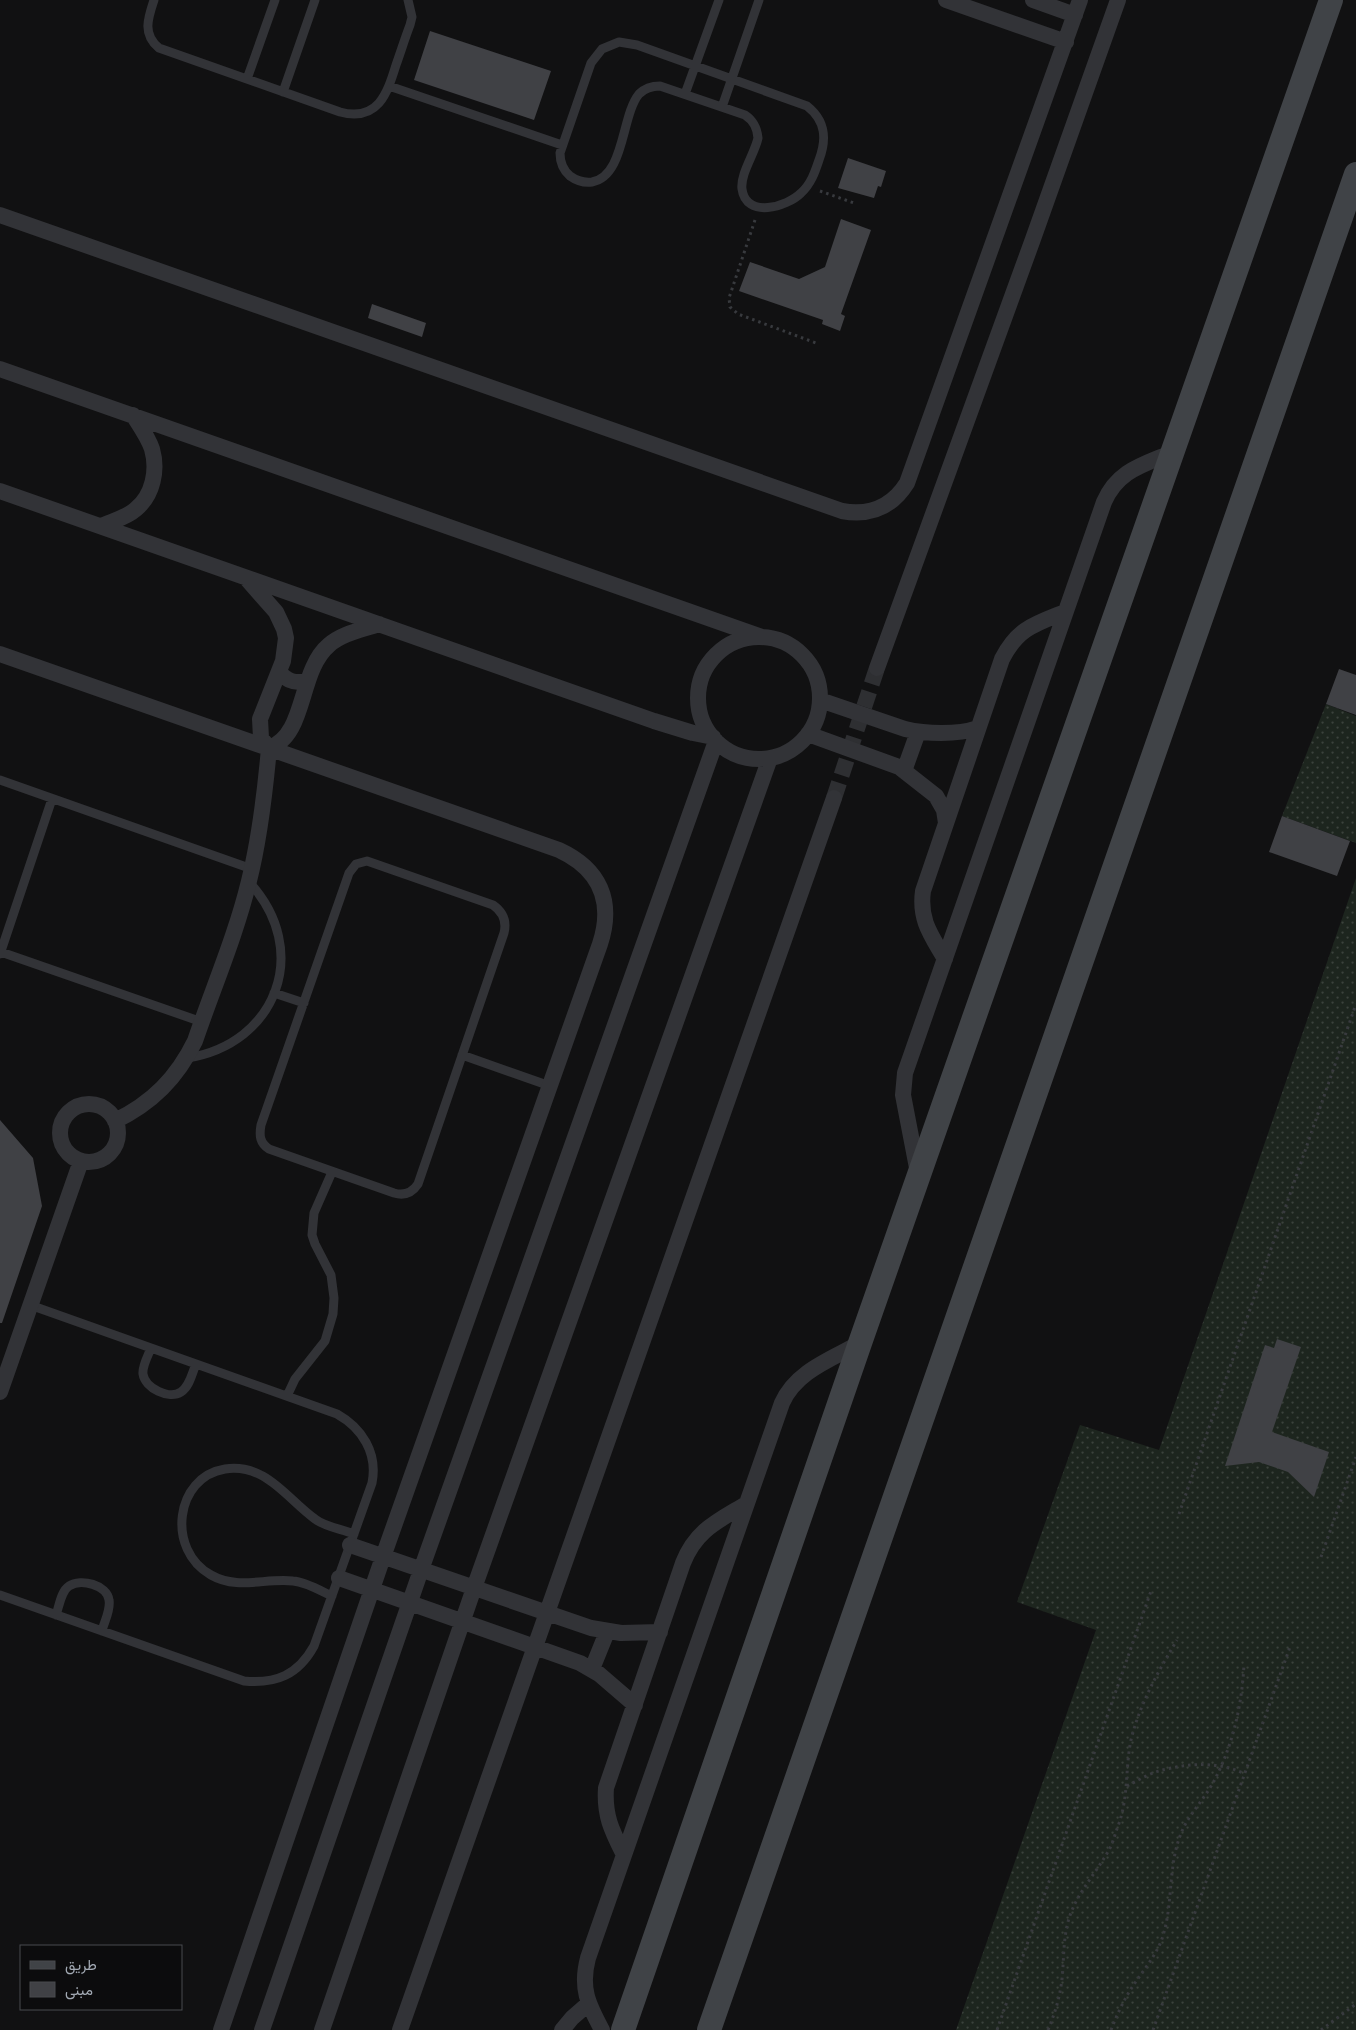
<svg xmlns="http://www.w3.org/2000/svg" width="1356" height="2030" font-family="Jost,Vazirmatn,sans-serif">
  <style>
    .grass { fill: url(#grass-dots) }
    .building { fill: #404145 }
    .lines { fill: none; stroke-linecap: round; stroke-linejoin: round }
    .street-tunnel { stroke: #2e2f32; stroke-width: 16; stroke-dasharray: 16 8; stroke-linecap: butt }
    .path { stroke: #383a3e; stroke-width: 3; stroke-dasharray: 2.5 4; stroke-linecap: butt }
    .lane { stroke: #323337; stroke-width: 9 }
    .street { stroke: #323337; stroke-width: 16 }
    .secondary { stroke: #404347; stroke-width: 24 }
  </style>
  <defs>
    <pattern id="grass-dots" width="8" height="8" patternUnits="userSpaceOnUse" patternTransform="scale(1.25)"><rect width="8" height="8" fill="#1d251e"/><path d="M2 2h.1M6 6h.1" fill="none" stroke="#3b423c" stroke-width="1.8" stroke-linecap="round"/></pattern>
  </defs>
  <rect width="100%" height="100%" fill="#111112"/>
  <!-- grass -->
  <path class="grass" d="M1326 704 1356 716V843L1282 816Z
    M1356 878V2030H956L1096 1630 1017 1602 1080 1425 1159 1450Z"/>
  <!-- building -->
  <path class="building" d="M430 31 551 71 534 120 414 80Z
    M848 158 886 171 881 187 878 186 874 198 838 188Z
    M841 219 871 230 841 314 845 316 840 331 822 324 823 320 739 291 750 262 799 279 825 267Z
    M372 304 426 323 422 337 368 318Z
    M1339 669 1356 675V715L1326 704Z
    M1282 816 1350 841 1337 876 1269 852Z
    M0 1120 33 1158 42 1206 2 1323H0Z
    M1277 1339 1301 1347 1272 1432 1329 1452 1314 1497 1288 1472 1259 1462 1225 1466 1265 1345 1274 1348Z"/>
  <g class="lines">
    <!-- street-tunnel -->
    <path class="street-tunnel" d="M834 798 877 668"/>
    <!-- path -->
    <path class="path" d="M820 191 854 203
      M755 220 729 298 730 307 738 314 816 343
      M1179 1514 1356 1004
      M1321 1557 1356 1457
      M1127 1786C1137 1781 1148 1774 1159 1771 1187 1763 1219 1761 1245 1774
      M997 2030 1151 1591
      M1048 2030C1055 2013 1060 1997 1062 1979 1064 1960 1063 1941 1068 1922 1075 1895 1095 1875 1109 1850 1113 1843 1115 1834 1118 1826 1129 1797 1125 1768 1131 1740 1140 1703 1158 1672 1177 1640
      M1111 2030C1116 2017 1122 2004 1129 1992 1139 1976 1152 1961 1160 1944 1174 1910 1167 1871 1180 1836 1187 1816 1204 1800 1214 1781 1233 1745 1242 1705 1244 1664
      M1153 2030 1290 1647
      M1321 2030 1356 2004"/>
    <!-- lane -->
    <path class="lane" d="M154 0C148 18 142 34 159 48L340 112C378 122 387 94 396 65 401 51 405 38 410 25L412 17 408 0
      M619 42 637 45 807 106C826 121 827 139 819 160 815 172 811 184 801 193 787 207 746 219 742 189 740 174 755 153 758 138 757 128 754 121 745 115L660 86C652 86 645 88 639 94 621 116 625 176 592 182 584 183 577 181 570 176 563 170 560 162 560 153L591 63 602 49Z
      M247 79 275 0
      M389 86 562 145
      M283 92 315 0
      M685 94 719 0
      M722 107 759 0
      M0 780 252 869
      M367 861 493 905C503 912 507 921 504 933L418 1184C412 1193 404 1196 394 1193L269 1149C260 1143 259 1136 261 1125L349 873 356 864Z
      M1 952 202 1022
      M0 954 52 799
      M274 993 304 1003
      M462 1055 550 1086
      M187 1058C277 1044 312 950 249 882
      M151 1348C148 1356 142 1366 143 1374 145 1388 169 1400 181 1392 190 1386 192 1373 196 1364
      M287 1396 295 1379 325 1341 333 1314 334 1298 331 1275 315 1244 312 1235 314 1213 332 1172
      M0 1595 244 1681C276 1684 298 1675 314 1646L372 1483C378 1453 362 1428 337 1414L30 1305
      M332 1596C321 1591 306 1582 293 1581 265 1578 237 1590 211 1575 166 1550 175 1477 225 1469 266 1463 286 1498 315 1519 325 1527 342 1529 354 1534
      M56 1615C59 1607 61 1591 69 1586 81 1578 107 1585 109 1600 111 1610 104 1622 102 1631"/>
    <!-- street -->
    <path class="street" d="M946 0 1066 42
      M1033 0 1075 15
      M0 215 842 511C870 516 892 507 907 483L1080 0
      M0 369 762 637
      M0 491 654 721 693 733 713 737
      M101 526C112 521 126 518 136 509 153 495 158 470 152 449 148 437 140 426 133 415
      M698 698a61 61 0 1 1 122 0a61 61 0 1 1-122 0Z
      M0 654 559 850C600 869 614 901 600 944L383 1557 221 2030
      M877 668 1033 239 1118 0
      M279 672C287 681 295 684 307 681
      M820 700 905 729C926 734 957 735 978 728
      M808 734 899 767 936 796 944 810 946 823
      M269 748C307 735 298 671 329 645 343 633 362 630 379 624
      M904 771 918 732
      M945 959C931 935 919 920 923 891L1002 659C1018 628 1035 624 1065 612
      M60 1133a29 29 0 1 1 58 0a29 29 0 1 1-58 0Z
      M115 1121C152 1103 177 1078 195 1041 213 988 236 935 249 881 260 837 265 793 269 748L261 738 260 719 283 661 286 638 284 629 276 612 246 578
      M918 1173 903 1095 905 1073 1104 502C1118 470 1143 465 1173 452
      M0 1392 81 1161
      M350 1545 591 1628 621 1633 660 1632
      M339 1578 580 1663 599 1674 635 1705
      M592 1669 607 1632
      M624 1855C612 1831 604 1816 606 1788L683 1563C696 1530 718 1521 746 1504
      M262 2030 421 1570 716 741
      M322 2030 474 1588 770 758
      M400 2030 834 798
      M562 2030 572 2018 588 2004
      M602 2030C588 2004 580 1988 588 1958L782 1403C796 1371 832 1359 860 1343"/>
    <!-- secondary -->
    <path class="secondary" d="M623 2030 860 1343 1331 0
      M709 2030 1356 174"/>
  </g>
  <!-- legend -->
  <rect x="20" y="1945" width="162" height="65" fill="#0c0c0d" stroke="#484b4f"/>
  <rect x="30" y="1961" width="25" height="8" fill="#404347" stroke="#484b4f"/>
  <text x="65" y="1970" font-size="15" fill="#a2a9b3">طريق</text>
  <rect x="30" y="1982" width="25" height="15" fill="#404145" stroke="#484b4f"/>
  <text x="65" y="1995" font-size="15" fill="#a2a9b3">مبنى</text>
</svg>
